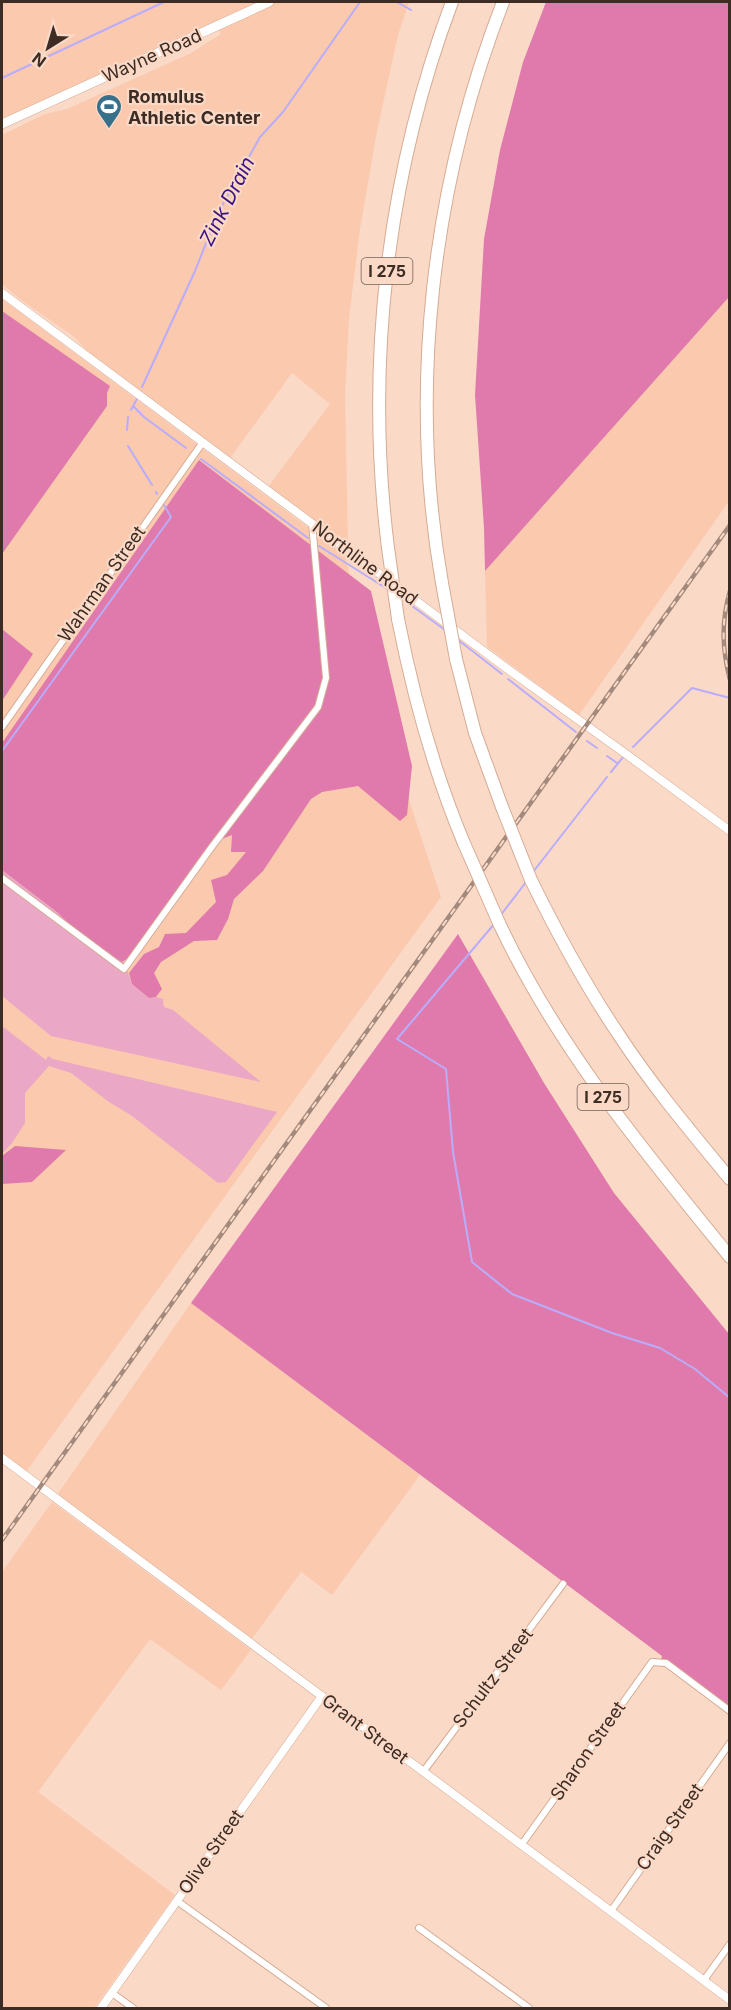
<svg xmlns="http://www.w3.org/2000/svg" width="731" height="2010" font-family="Inter,sans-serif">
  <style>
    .built { fill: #fac9ae }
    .green { fill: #eba8c6 }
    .forest { fill: #e07aac }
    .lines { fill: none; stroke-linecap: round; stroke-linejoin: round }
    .stream { stroke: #b9adfb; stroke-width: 2 }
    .minor-casing { stroke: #d4ac95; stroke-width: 8 }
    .tertiary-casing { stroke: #d4ac95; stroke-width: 9 }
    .secondary-casing { stroke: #d4ac95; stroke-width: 10 }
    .motorway-casing { stroke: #d4ac95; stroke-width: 14 }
    .minor { stroke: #fff; stroke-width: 6 }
    .tertiary { stroke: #fff; stroke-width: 8 }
    .secondary { stroke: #fff; stroke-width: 9 }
    .motorway { stroke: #fff; stroke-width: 12 }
    .rail-casing { stroke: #a48a7c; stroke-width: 4.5 }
    .rail { stroke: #fbd9c7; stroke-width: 2; stroke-dasharray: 7; stroke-linecap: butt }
    .motorway-bridge-casing { stroke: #d4ac95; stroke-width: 14; stroke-linecap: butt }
    .motorway-bridge { stroke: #fff; stroke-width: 12 }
    .labels { text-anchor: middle; stroke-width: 4.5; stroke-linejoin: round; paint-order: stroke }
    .shield { fill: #fbd9c7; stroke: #756054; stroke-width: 1.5 }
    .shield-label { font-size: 16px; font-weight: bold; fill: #3c2c23 }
    .street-label { font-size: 18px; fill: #3c2c23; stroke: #fbd9c7 }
    .poi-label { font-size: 18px; font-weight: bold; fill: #3c2c23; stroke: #fbd9c7; text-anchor: start }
    .water-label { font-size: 20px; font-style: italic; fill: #3c1384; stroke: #fbd9c7 }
  </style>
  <rect width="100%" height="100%" fill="#fbd9c7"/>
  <!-- built -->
  <path class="built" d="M2 2H409L398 35 376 136 360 229 349 318 345 395 348 546 268 487 330 404 292 373 230 458 90 354 73 336 21 300 2 284V135L45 114 67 109 191 53 221 34 214 24 2 120Z
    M729 297V501L579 715 487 647 485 571Z
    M2 299 345 555 382 718 441 897 26 1472 2 1454Z
    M191 1303 420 1475 332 1595 301 1572 251 1640 57 1495Z
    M52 1502 251 1650 221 1690 150 1639 38 1792 175 1895 94 2008H2V1572Z"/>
  <!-- green -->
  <path class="green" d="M2 870 58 912 72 927 122 962H124L132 984 149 998 156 997 163 999 164 1007 173 1010 261 1082 51 1036 2 996Z
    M2 1026 46 1060 48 1056 53 1059 277 1112 226 1182 218 1183 132 1116 109 1102 71 1073 49 1066 25 1093V1123L12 1143 2 1154Z"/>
  <!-- forest -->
  <path class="forest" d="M546 2H729V297L485 571 484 528 475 395 484 239 500 150 523 62Z
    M2 311 110 386 107 393V406L2 554Z
    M199 460 371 591 412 766 407 815 400 821 358 786 322 792 311 799 263 871 234 899 228 919 217 940 194 941 161 962 154 973 162 989 156 997 149 998 132 984 129 973 144 954 159 947 165 934 186 933 216 902 211 880 227 875 246 852H231L232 835 214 842 197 861 133 955 122 962 108 954 72 927 57 912 2 870V743Z
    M2 629 33 654 2 701Z
    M458 934 544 1083 614 1193 729 1334V1709L661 1660 662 1656 191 1303Z
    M15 1146 66 1150 32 1182 2 1184V1156Z"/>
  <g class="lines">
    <!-- stream -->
    <path class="stream" d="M397 2 411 10
      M2 78 164 2
      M142 387 195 271 218 213 260 137 283 112 360 2
      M133 406 144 417 186 448
      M131 410 138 397
      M127 430 128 417
      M128 446 152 485
      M201 459 308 538
      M156 492 157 494
      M319 546 389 590
      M401 598 445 630
      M457 639 502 674
      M508 679 576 732
      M587 741 597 748
      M633 747 692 688 730 698
      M2 751 171 517 164 505
      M607 756 617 763
      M611 772 624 756
      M533 872 607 777
      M500 916 526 882
      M495 923 397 1039 446 1069 453 1152 472 1262 512 1294 612 1333 660 1348 695 1369 730 1398"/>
    <defs>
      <path id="minor" d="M2 727 203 442
        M2 878 124 969 211 848 318 707 326 678 312 523
        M423 1772 563 1584
        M522 1844 652 1662 666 1663 730 1711
        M177 1901 326 2008
        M611 1911 730 1743
        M419 1928 529 2008
        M704 1980 730 1944
        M112 1993 133 2008"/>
      <path id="tertiary" d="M2 293 509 670 626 754 730 831
        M2 1458 730 2000
        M101 2008 322 1696"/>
      <path id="secondary" d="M2 124 269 2"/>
      <path id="motorway" d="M388 548C365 364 387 175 452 2
        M442 583C408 389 432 185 503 2
        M398 619C413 695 433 769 463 841
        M456 659 475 733 502 807
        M531 880C558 935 587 988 621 1038 654 1088 692 1133 730 1179
        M499 923C557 1047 644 1151 730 1257"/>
    </defs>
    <!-- minor casing -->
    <use href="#minor" class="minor-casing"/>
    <!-- tertiary casing -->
    <use href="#tertiary" class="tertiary-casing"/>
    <!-- secondary casing -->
    <use href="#secondary" class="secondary-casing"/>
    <!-- motorway casing -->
    <use href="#motorway" class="motorway-casing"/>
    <!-- minor -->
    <use href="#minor" class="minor"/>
    <!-- tertiary -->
    <use href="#tertiary" class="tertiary"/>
    <!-- secondary -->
    <use href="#secondary" class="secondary"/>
    <!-- motorway -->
    <use href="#motorway" class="motorway"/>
    <defs>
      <path id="rail" d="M730 591C721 622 722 649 730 680
        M2 1540 730 525"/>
    </defs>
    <!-- rail casing -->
    <use href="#rail" class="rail-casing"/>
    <!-- rail -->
    <use href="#rail" class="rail"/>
    <defs>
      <path id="motorway-bridge" d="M388 548 398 619
        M442 583 456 659
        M502 807 531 880
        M463 841 499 923"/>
    </defs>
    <!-- motorway-bridge casing -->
    <use href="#motorway-bridge" class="motorway-bridge-casing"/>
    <!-- motorway-bridge -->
    <use href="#motorway-bridge" class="motorway-bridge"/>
  </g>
  <!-- icons -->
  <defs>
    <symbol id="stadium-pin" viewBox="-11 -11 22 30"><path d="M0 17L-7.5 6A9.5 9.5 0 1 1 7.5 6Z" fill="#38708b" stroke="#fbd9c7"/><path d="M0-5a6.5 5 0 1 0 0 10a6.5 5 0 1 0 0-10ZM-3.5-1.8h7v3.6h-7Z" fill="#fff"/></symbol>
  </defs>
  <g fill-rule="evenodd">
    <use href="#stadium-pin" x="94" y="92" width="30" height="40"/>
  </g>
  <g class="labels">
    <!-- shield labels -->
    <g class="shield">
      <rect x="361.5" y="258" width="51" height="26" rx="4.5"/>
      <rect x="577.5" y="1084" width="51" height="26" rx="4.5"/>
    </g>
    <g class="shield-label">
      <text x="387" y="277">I 275</text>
      <text x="603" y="1103">I 275</text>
    </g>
    <!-- street labels -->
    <g class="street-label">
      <text transform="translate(152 56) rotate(-24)" y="6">Wayne Road</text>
      <text transform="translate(365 563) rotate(37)" y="6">Northline Road</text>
      <text transform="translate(102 584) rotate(-55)" y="6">Wahrman Street</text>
      <text transform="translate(493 1678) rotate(-53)" y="6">Schultz Street</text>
      <text transform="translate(365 1729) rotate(37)" y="6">Grant Street</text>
      <text transform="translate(588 1751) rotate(-55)" y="6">Sharon Street</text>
      <text transform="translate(670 1827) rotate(-55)" y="6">Craig Street</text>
      <text transform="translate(211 1852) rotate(-55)" y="6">Olive Street</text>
    </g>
    <!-- poi labels -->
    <g class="poi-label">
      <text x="128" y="103">Romulus<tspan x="128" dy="21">Athletic Center</tspan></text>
    </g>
    <!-- water labels -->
    <g class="water-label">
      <text transform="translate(227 201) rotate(-63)" y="7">Zink Drain</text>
    </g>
  </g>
  <!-- border -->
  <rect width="731" height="2010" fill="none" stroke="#3c2c23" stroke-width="6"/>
  <!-- north arrow -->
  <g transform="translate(48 48) rotate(217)" stroke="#fbd9c7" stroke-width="4.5" paint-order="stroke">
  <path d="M0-4.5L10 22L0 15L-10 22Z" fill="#3c2c23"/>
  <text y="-9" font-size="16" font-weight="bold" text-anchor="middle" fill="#3c2c23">N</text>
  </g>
</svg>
